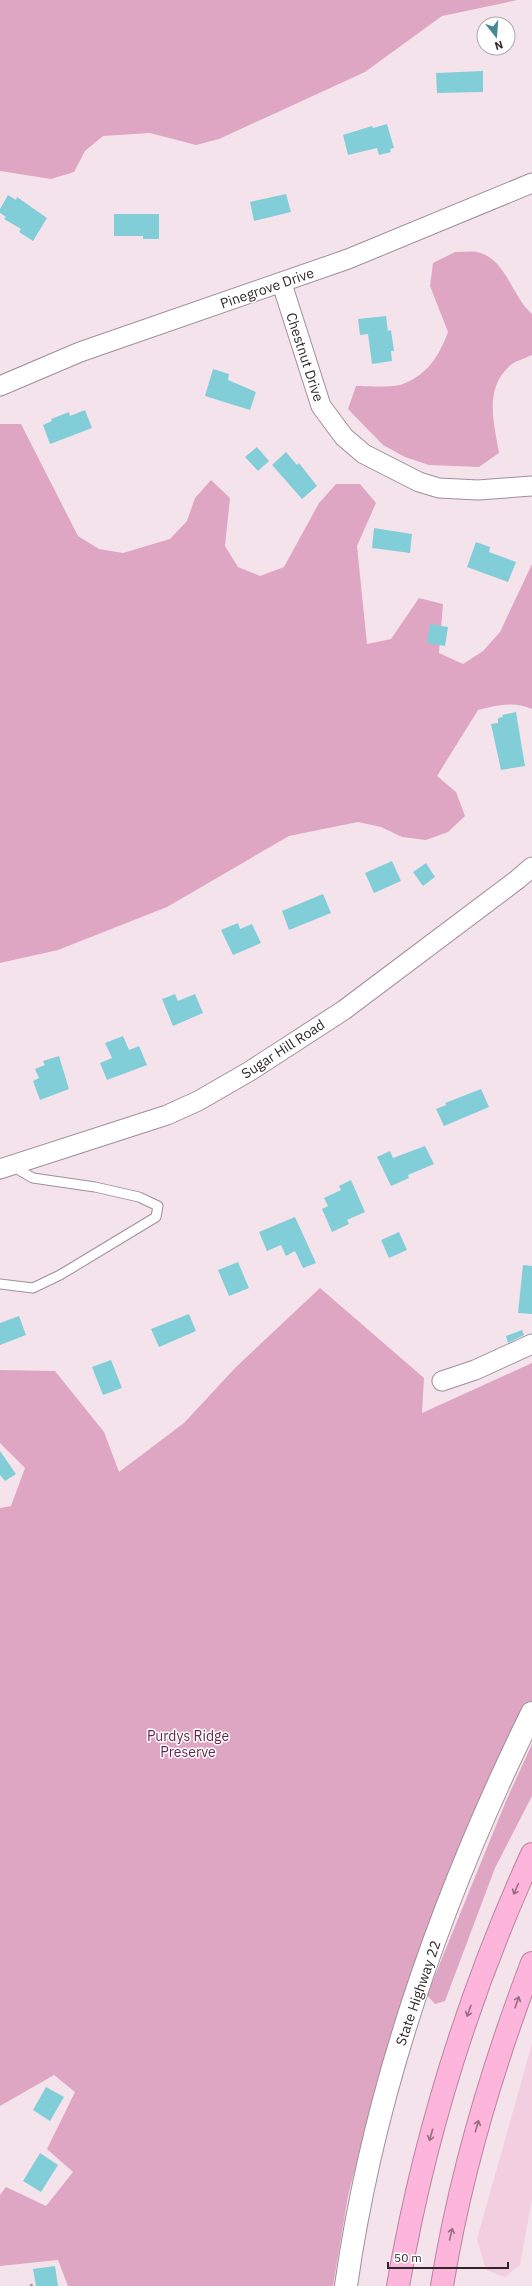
<svg xmlns="http://www.w3.org/2000/svg" width="532" height="2286" font-family="'IBM Plex Sans',sans-serif">
  <style>
    .green { fill: #f3cde0 }
    .forest { fill: #dfa6c4 }
    .building { fill: #82ced8 }
    .lines { fill: none; stroke-linecap: round; stroke-linejoin: round }
    .lane-casing { stroke: #9f8f96; stroke-width: 11 }
    .street-casing { stroke: #9f8f96; stroke-width: 21 }
    .secondary-casing { stroke: #9f8f96; stroke-width: 24 }
    .highway-casing { stroke: #b6849d; stroke-width: 24 }
    .path { stroke: #a2959b; stroke-width: 2.5; stroke-dasharray: 3 3; stroke-linecap: butt }
    .lane { stroke: #fff; stroke-width: 9 }
    .street { stroke: #fff; stroke-width: 19 }
    .secondary { stroke: #fff; stroke-width: 22 }
    .highway { stroke: #feb5db; stroke-width: 22 }
    .oneway { stroke: #966e83 }
    .labels { text-anchor: middle; stroke-width: 3; stroke-linejoin: round; paint-order: stroke }
    .street-label { font-size: 14px; fill: #2f282b; stroke: #fff }
    .park-label { font-size: 14px; fill: #66244c; stroke: #fff }
  </style>
  <rect width="100%" height="100%" fill="#f5e3ec"/>
  <!-- green -->
  <path class="green" d="M532 2044V2199L520 2265 505 2277 486 2270 477 2239Z"/>
  <!-- forest -->
  <path class="forest" d="M0 0H518L442 16 365 72 219 139 196 145 150 133 103 136 85 151 74 172 51 179 0 171Z
    M455 252C462 252 470 251 477 252 507 259 511 296 532 314V355C526 358 518 360 512 364 483 387 494 422 499 453L479 467 429 465 405 457 383 445 348 409 356 386C368 386 392 388 403 384 428 374 439 356 448 332L430 286 433 263Z
    M0 424H21L78 536 99 549 123 553 170 539 187 521 195 498 211 480 230 498 225 546 238 567 260 576 284 567 319 503 336 484H360L376 503 357 546 367 644 391 639 419 598 443 604 439 653 463 664 483 651 500 632 532 564V709C514 701 496 705 478 710L437 776 456 792 465 816 448 832 426 840 402 837 381 827 358 822 289 836 167 907 58 950 0 963Z
    M320 1288 424 1378 422 1413 532 1363V1703L416 1972 378 2079 348 2196 333 2286H68L58 2260 0 2266V2195L6 2187 46 2206 73 2172 47 2149 75 2092 54 2075 0 2106V1508L11 1506 25 1468 0 1443V1370L55 1371 104 1432 119 1472 184 1423 235 1368Z
    M532 1744V1796L495 1868 445 2001 435 2004 427 1995 506 1801Z"/>
  <!-- building -->
  <path class="building" d="M483 71V92L437 93 436 73Z
    M387 124 394 148 390 149 391 152 379 155 377 148 348 155 343 135 372 126 373 128Z
    M286 194 291 212 254 221 250 202Z
    M8 195 16 200 17 197 47 218 33 241 19 232 21 229 4 219 6 217 0 213V209Z
    M114 214H159V239H143V236H114Z
    M386 316 388 331 391 330 394 351H391L392 361 372 364 368 334 360 335 358 319Z
    M213 369 229 374 228 380 256 392 250 410 205 396Z
    M85 410 92 428 50 444 43 425 52 421 51 419 69 412 70 416Z
    M257 447 269 461 258 471 245 457Z
    M286 452 297 465 299 463 317 486 302 499 272 465Z
    M374 528 412 534 410 553 372 548Z
    M476 542 490 547 489 552 516 562 508 582 467 567Z
    M430 624 448 627 445 646 427 643Z
    M516 712 525 766 501 770 491 724 498 723V718L503 717 502 715Z
    M392 861 401 881 374 893 365 873Z
    M426 863 435 877 423 886 413 872Z
    M323 894 331 913 289 930 282 911Z
    M238 923 240 929 252 924 261 943 233 955 221 930Z
    M175 994 178 1001 195 994 203 1013 173 1026 162 999Z
    M123 1036 129 1050 139 1046 147 1065 107 1080 100 1063 112 1058 105 1043Z
    M59 1056 69 1089 40 1100 33 1081 39 1078 35 1069 45 1065 43 1061Z
    M481 1089 489 1107 444 1126 436 1109 446 1105 445 1103Z
    M425 1146 434 1164 408 1175 409 1178 391 1186 377 1157 390 1151 393 1158Z
    M351 1180 365 1212 347 1220 349 1224 332 1232 322 1209 328 1206 324 1198 341 1190 339 1186Z
    M295 1217 316 1263 303 1268 295 1251 286 1256 281 1245 267 1251 259 1232Z
    M399 1232 407 1250 389 1258 381 1240Z
    M238 1262 249 1288 229 1296 218 1270Z
    M523 1265 532 1266V1314L518 1313Z
    M189 1314 196 1331 159 1347 151 1329Z
    M19 1316 26 1335 0 1345V1323Z
    M522 1330 524 1335 508 1343 506 1336Z
    M111 1360 122 1388 103 1395 92 1367Z
    M0 1451 16 1474 5 1481 0 1475Z
    M46 2087 64 2097 50 2121 33 2110Z
    M40 2153 58 2165 41 2192 23 2181Z
    M55 2266 58 2286H36L33 2269Z"/>
  <g class="lines">
    <defs>
      <path id="lane" d="M0 1284 33 1288 60 1275 156 1217 158 1206 139 1197 95 1187 33 1178 12 1166"/>
      <path id="street" d="M282 284 321 406 344 437 364 454 419 482 439 488 478 490 532 486
        M0 386 80 352 348 259 532 183
        M0 1169 167 1115 198 1101 250 1071 344 1010 518 879 532 867
        M442 1381 475 1370 532 1344"/>
      <path id="secondary" d="M346 2286C374 2087 443 1894 532 1713"/>
      <path id="highway" d="M398 2286C424 2136 469 1992 532 1854
        M442 2286C460 2175 492 2068 532 1963"/>
    </defs>
    <!-- lane casing -->
    <use href="#lane" class="lane-casing"/>
    <!-- street casing -->
    <use href="#street" class="street-casing"/>
    <!-- secondary casing -->
    <use href="#secondary" class="secondary-casing"/>
    <!-- highway casing -->
    <use href="#highway" class="highway-casing"/>
    <!-- path -->
    <path class="path" d="M30 2286 35 2283"/>
    <!-- lane -->
    <use href="#lane" class="lane"/>
    <!-- street -->
    <use href="#street" class="street"/>
    <!-- secondary -->
    <use href="#secondary" class="secondary"/>
    <!-- highway -->
    <use href="#highway" class="highway"/>
  </g>
  <!-- one-way arrows -->
  <defs><path id="oneway-shaft" d="M-6 0H5M1.5-3L5.5 0L1.5 3" fill="none" stroke-width="1.6" stroke-linecap="round" stroke-linejoin="round"/></defs>
  <g class="oneway">
    <use href="#oneway-shaft" transform="translate(516 1889) rotate(114)"/>
    <use href="#oneway-shaft" transform="translate(517 2002) rotate(-71)"/>
    <use href="#oneway-shaft" transform="translate(469 2011) rotate(109)"/>
    <use href="#oneway-shaft" transform="translate(477 2126) rotate(-74)"/>
    <use href="#oneway-shaft" transform="translate(431 2135) rotate(106)"/>
    <use href="#oneway-shaft" transform="translate(451 2234) rotate(-77)"/>
  </g>
  <g class="labels">
    <!-- street labels -->
    <g class="street-label">
      <text transform="translate(267 288) rotate(-19)" y="5">Pinegrove Drive</text>
      <text transform="translate(305 357) rotate(72)" y="5">Chestnut Drive</text>
      <text transform="translate(283 1049) rotate(-33)" y="5">Sugar Hill Road</text>
      <text transform="translate(418 1993) rotate(-71)" y="5">State Highway 22</text>
    </g>
    <!-- park labels -->
    <g class="park-label">
      <text x="188" y="1741">Purdys Ridge<tspan x="188" dy="16">Preserve</tspan></text>
    </g>
  </g>
  <!-- north arrow -->
  <g transform="translate(496 36) rotate(163)"><circle r="19" fill="#ffffff" stroke="#aca9aa"/>
  <path d="M0-3L7 15L0 10L-7 15Z" fill="#448a94"/>
  <text y="-6" font-size="11" font-weight="bold" text-anchor="middle" fill="#2f282b">N</text>
  </g>
  <!-- scale -->
  <path d="M388 2262v6h120v-6" fill="none" stroke="#2f282b" stroke-width="2"/>
  <text x="394" y="2262" font-size="12" fill="#2f282b" stroke="#ffffff" stroke-width="3" paint-order="stroke">50 m</text>
</svg>
